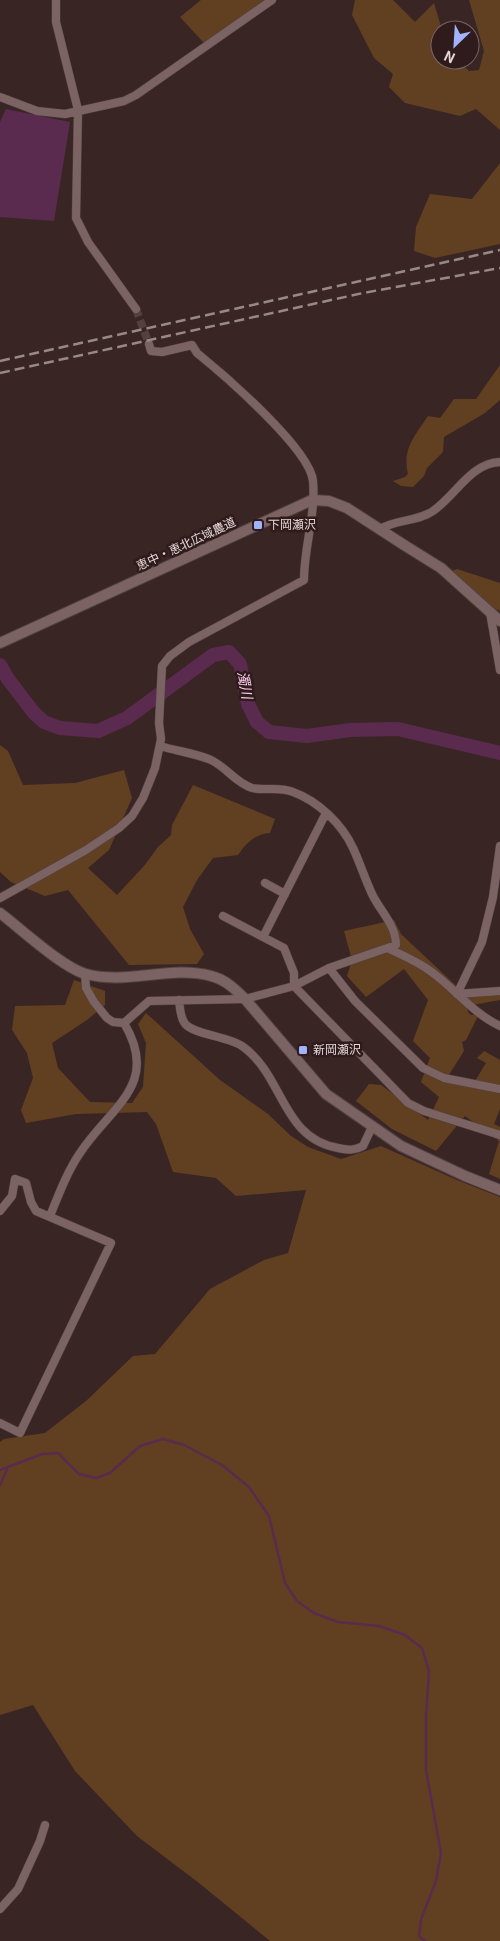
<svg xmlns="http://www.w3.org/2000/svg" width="500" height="1941" font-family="Georgia,'Noto Sans JP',serif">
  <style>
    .green { fill: #614022 }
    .water { fill: #5a2b4e }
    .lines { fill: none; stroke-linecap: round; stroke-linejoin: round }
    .stream { stroke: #5a2b4e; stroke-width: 2.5 }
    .river { stroke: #5a2b4e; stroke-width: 14 }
    .minor-tunnel { stroke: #544040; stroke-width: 8; stroke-dasharray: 8 4; stroke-linecap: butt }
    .minor-casing { stroke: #534242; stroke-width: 9 }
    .tertiary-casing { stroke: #534242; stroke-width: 12 }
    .minor { stroke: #7b6363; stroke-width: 8 }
    .tertiary { stroke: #7b6363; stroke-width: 10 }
    .rail { stroke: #988; stroke-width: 2.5; stroke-dasharray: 10 5; stroke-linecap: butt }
    .poi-dot { fill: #a1b3fd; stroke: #2f1b1b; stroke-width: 2 }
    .labels { text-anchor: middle; stroke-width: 5; stroke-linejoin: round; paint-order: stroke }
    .poi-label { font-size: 12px; fill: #e5d7d7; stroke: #2f1b1b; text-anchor: start }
    .street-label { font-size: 12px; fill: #e5d7d7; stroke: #2f1b1b }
    .water-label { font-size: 14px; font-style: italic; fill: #facaec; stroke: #2f1b1b }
  </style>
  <rect width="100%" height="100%" fill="#3a2525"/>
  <!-- green -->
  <path class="green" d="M201 0H266L204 43 180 17Z
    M355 0H393L415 22 434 3 442 30H440V60H457L469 71 479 70 484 51 469 0H500V130L476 109 460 116 405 103 389 87 393 74 374 58 352 15Z
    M500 163V244L435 258 414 251 416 227 430 194 472 199Z
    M500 365V400L485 413 444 437 443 452 427 468 424 476 413 487 401 486 393 481 405 477 408 474C402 448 415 436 428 416L440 418 454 399H476Z
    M457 569 500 583V611L495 609 449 572Z
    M0 745 8 751 23 785 75 783 124 770 132 798 109 850 88 868 117 895 144 866 158 847 171 835 172 825 193 785 275 819 270 833C255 834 246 843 238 855L213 858 197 880 183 907 190 929 204 954 197 964 129 965 68 890 45 896 11 882 0 872Z
    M394 920 401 934 466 995 500 988V1000L467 1006 468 1012 471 1015 478 1014V1016L466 1040 462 1042 464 1051 445 1081 472 1086 486 1063 477 1058 484 1051 500 1060V1109L494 1124 500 1127V1179L489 1174 499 1141 465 1116 436 1151 392 1129 356 1101 369 1084 381 1085 428 1120 439 1097 421 1082 430 1058 413 1041 428 1000 404 969 366 997 347 976 352 960 344 931Z
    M74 980 105 991V1005L87 1020 52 1043 58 1068 90 1102 132 1103 143 1087 146 1043 138 1024 146 1013 220 1080 268 1114 291 1136 308 1147 341 1159 381 1146 457 1180 500 1197V1941H270L199 1883 137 1836 75 1771 33 1705 0 1715V1442L4 1439 45 1433 86 1401 133 1356 155 1354 210 1289 264 1260 288 1253 306 1190 236 1196 216 1178 173 1172 156 1124 147 1112 76 1114 26 1123 21 1110 33 1078 27 1053 12 1030 15 1006 65 1005Z"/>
  <!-- water -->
  <path class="water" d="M6 109 70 122 54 221 0 217V122Z"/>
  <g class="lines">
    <!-- stream -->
    <path class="stream" d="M0 1470 42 1454 58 1453 79 1474 96 1478 110 1473 140 1446 163 1439 184 1445 222 1465 249 1487 269 1516 285 1583 297 1601 314 1613 338 1622 379 1626 405 1635 422 1648 429 1671 426 1716V1770L441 1853 436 1881 421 1919 419 1936 425 1941
      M0 1485 8 1467"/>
    <!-- river -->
    <path class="river" d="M0 665 8 679 34 713 44 722 60 728 98 731 127 718 213 655 229 652 240 664 248 704 257 722 269 732 307 736 350 730 398 729 500 753"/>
    <!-- minor-tunnel -->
    <path class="minor-tunnel" d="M136 309 149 344"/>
    <defs>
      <path id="minor" d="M56 0V22L78 110 76 218 88 242 136 309
        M0 97 37 111 65 114 124 101 136 95 272 0
        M380 529C396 519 417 522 433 511 456 495 471 463 500 462
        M490 612 500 670
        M265 883 285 894
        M0 898 86 850 119 828 132 816 143 798 155 768 161 739 159 723 162 666 170 656 189 642 304 580C304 547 316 514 313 481 310 449 223 374 197 353L192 345 162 352 151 351 149 344
        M223 916 284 948 294 973V986L408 1103 424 1111 500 1135
        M263 937 326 813
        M389 949C404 956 419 962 433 973 456 990 474 1014 500 1026
        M329 968 355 1001 423 1068 444 1078 500 1089
        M85 974 86 988 94 1002 107 1018 113 1022 124 1023 149 1001 245 999 294 986 329 968 396 945C396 925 380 911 372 894 365 879 360 863 353 848 342 824 318 801 293 792 280 786 263 791 252 788 236 783 226 767 211 760 195 753 176 751 160 746
        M457 994 482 942 493 897 500 846
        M457 994 500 991
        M179 1000C180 1007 180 1016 184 1022 189 1034 228 1036 242 1046 284 1075 281 1138 338 1148 348 1150 354 1151 363 1146L372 1127
        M0 1211 12 1196 15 1179 26 1183 31 1202 36 1211 111 1243 20 1433 0 1423
        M50 1216C59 1194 67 1172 80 1153 110 1107 161 1085 124 1023
        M0 1909 18 1889 40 1841 45 1825"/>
      <path id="tertiary" d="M0 643 312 500 329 501 347 508 404 545 441 568 500 621
        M0 913C21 929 63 968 86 974 127 985 171 965 211 976 225 979 236 990 245 999L326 1094 401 1146 465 1176 500 1190"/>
    </defs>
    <!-- minor casing -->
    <use href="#minor" class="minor-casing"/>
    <!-- tertiary casing -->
    <use href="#tertiary" class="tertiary-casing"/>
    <!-- minor -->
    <use href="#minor" class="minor"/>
    <!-- tertiary -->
    <use href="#tertiary" class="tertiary"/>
    <!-- rail -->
    <path class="rail" d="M0 361 500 250
      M0 373 363 293 500 268"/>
  </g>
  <!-- markers -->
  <g class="poi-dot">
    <rect x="253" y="520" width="10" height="10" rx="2.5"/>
    <rect x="298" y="1045" width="10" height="10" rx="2.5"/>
  </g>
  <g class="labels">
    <!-- poi labels -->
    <g class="poi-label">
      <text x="268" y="529">下岡瀬沢</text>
      <text x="313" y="1054">新岡瀬沢</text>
    </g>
    <!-- street labels -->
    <g class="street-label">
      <text transform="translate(186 544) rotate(-25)" y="4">恵中・恵北広域農道</text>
    </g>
    <!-- water labels -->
    <g class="water-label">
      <text transform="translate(245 685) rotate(79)" y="5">濁川</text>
    </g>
  </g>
  <!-- north arrow -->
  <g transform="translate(455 45) rotate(205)"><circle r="24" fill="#2f1b1b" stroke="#786666"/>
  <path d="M0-4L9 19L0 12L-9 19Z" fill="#a1b3fd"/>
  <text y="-8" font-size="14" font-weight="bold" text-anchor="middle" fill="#e5d7d7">N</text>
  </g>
</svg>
